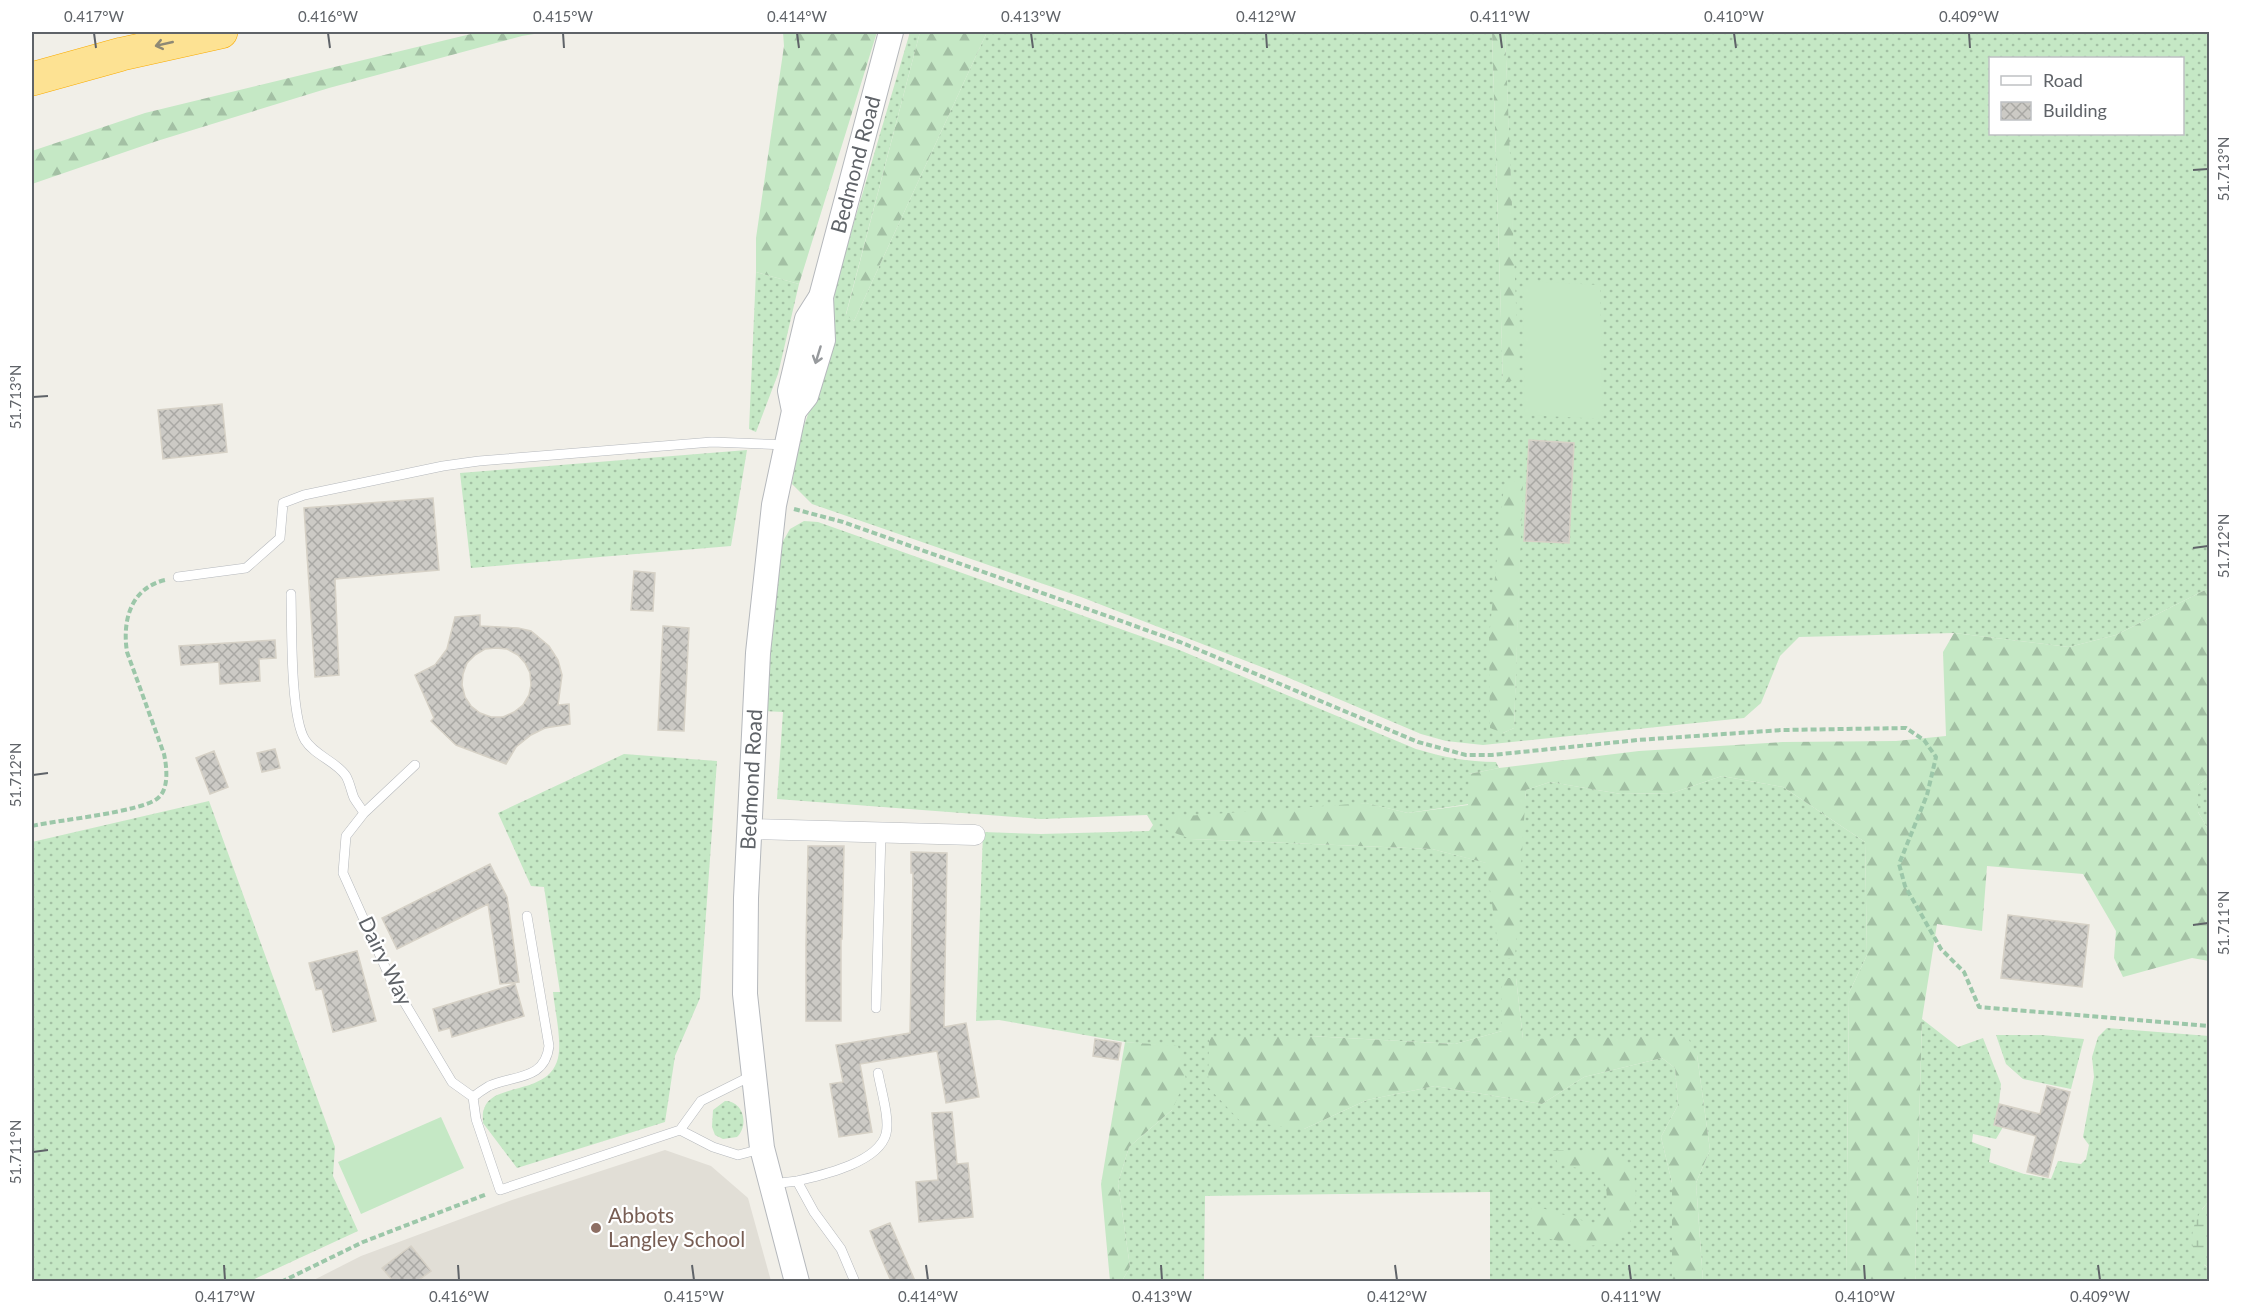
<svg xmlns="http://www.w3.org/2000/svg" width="2241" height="1313" font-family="Lato,sans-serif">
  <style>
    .education { fill: #e1ded6 }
    .grass { fill: url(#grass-dots); fill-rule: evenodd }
    .forest { fill: url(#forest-firs) }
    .wetland { fill: url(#wetland-marsh) }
    .pitch { fill: #c5e8c5 }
    .building { fill: url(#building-cross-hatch); stroke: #d6d1c6; stroke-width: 1.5; fill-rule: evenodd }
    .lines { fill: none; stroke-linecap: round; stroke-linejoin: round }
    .service-casing { stroke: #b5b8bc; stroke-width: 10 }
    .minor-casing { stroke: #b5b8bc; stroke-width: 21 }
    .tertiary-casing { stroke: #b5b8bc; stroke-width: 26 }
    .motorway-casing { stroke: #f9ab00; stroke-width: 34 }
    .path { stroke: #9cc7a9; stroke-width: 4; stroke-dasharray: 6 3; stroke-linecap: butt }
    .service { stroke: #fff; stroke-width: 9 }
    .minor { stroke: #fff; stroke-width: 20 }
    .tertiary { stroke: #fff; stroke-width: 24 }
    .motorway { stroke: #fde293; stroke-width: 33 }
    .oneway { stroke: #8e8975 }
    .oneway2 { stroke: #979a9d }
    .ticks { fill: none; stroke: #5f6368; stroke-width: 2 }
    .education-dot { fill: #8d6e63; stroke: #fff; stroke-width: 2 }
    .labels { text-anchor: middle; stroke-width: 4.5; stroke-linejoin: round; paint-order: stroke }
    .street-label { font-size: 21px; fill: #5f6368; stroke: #fff }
    .education-label { font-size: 21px; fill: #785e54; stroke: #fff; text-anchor: start }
    .neatline { fill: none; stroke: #5f6368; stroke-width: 2 }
    .ticks-label { font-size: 15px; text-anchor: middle; fill: #5f6368 }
  </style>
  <defs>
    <pattern id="grass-dots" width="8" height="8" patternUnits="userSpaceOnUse" patternTransform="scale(1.5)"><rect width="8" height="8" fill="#c5e8c5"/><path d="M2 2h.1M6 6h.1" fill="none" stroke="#a3c0a4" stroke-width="1.8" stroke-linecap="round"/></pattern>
    <pattern id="forest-firs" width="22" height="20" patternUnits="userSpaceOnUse" patternTransform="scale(1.5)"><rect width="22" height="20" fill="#c5e8c5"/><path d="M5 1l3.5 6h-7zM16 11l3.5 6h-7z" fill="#a3c0a4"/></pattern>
    <pattern id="wetland-marsh" width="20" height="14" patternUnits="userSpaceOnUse" patternTransform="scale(1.5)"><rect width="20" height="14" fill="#c5e8c5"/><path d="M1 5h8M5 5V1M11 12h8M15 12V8" fill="none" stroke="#a3c0a4"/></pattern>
    <pattern id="building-cross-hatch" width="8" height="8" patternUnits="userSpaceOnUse" patternTransform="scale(1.5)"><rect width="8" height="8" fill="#cccac5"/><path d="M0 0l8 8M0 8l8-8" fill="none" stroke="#a9a8a4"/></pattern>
  </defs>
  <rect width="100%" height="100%" fill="#f1efe8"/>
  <!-- education -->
  <path class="education" d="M665 1150 711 1166 748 1198 771 1281 310 1282 361 1256 512 1200Z"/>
  <!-- grass -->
  <path class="grass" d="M910 32H920L846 314 854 321 987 32H1492L1503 382 1518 378 1505 32H2209V588L2116 635 2069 647 1954 633 1799 637 1780 656 1761 703 1744 718 1483 745 1446 741 1421 734 1282 675 1081 597 812 504 792 484 799 440 831 349 835 287ZM1990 58H2182V134H1990ZM1522 478 1514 728 1503 733Z
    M756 272 799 284 778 374 756 432 749 429Z
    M747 450 731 546 471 568 460 473Z
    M804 521 818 522 1177 649 1416 749C1443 757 1467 762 1496 762L1499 768 1469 774V804L1408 813 1365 803 1191 839 1432 849 1487 863 1522 829 1526 790 1550 782 1621 794 1672 793 1722 776 1783 787 1865 842 1867 955 1849 993 1846 1281H1703L1696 1183 1710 1150 1697 1055 1523 1039 1516 978H1502V1031L1455 1044 1310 1036 1304 1129 1367 1100 1435 1086 1542 1104 1584 1077 1662 1058 1675 1068 1678 1105 1661 1137 1672 1183V1281H1490V1192L1205 1196 1204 1281H1122L1130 1267 1118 1183 1129 1147 1172 1110 1178 1047 1125 1042 999 1020 976 1021 983 832 1041 834 1149 831 1153 825 1147 815 1041 819 777 799 783 712 764 711 782 543 790 529Z
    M624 754 717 761 700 998 675 1056 665 1122 517 1168 483 1123C483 1119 482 1113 484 1109 492 1082 549 1096 558 1058 562 1041 555 1011 553 992H560L544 887 531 886 498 813Z
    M2209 777V831L2198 812V785Z
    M209 801 335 1147 333 1176 358 1231 250 1281H32V842Z
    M1922 1019 1958 1047 1983 1038 2001 1084 1999 1104 1994 1125 2003 1127 1996 1139 1973 1134 1972 1142 1991 1149 1989 1162 2024 1174 2051 1179 2058 1161 2081 1164 2086 1159 2089 1145 2083 1137 2094 1077 2092 1057 2098 1037 2107 1028 2209 1036V1201L2202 1209 2204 1265 2209 1268V1281L1916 1282 1915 1275Z
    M1996 1035H2042L2084 1039 2071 1089 2023 1079 2006 1064Z
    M725 1101C744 1101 749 1126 737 1137L723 1139 715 1135 712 1127 713 1110Z"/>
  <!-- forest -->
  <path class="forest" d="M479 32H546L522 36 329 88 157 141 32 184V151L145 113Z
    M783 32H877L799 284 756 272V238L784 46Z
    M920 32H987L854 321 846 315Z
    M1492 32H1505L1519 379 1503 383Z
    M1523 478 1514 728 1503 733 1490 728 1489 638 1504 485Z
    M2209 588V777L2198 785V812L2209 831V961L2192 958 2123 977 2114 958 2116 931 2083 874 1987 866 1982 931 1937 924 1922 1019 1915 1275 1916 1281H1846L1849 993 1867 955 1865 842 1783 787 1722 776 1672 793 1621 794 1550 782 1526 790 1515 958H1500L1486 863 1432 849 1191 839 1167 830 1172 817 1366 803 1408 813 1468 805 1469 774 1499 768 1639 751 1783 742 1896 741 1946 736 1943 652 1954 633 2069 647 2116 635Z
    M1502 978H1516L1523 1039 1687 1036 1697 1055 1710 1150 1696 1183 1703 1281H1672V1183L1661 1137 1678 1105 1675 1068 1662 1058 1584 1077 1542 1104 1435 1086 1367 1100 1304 1129 1240 1121 1208 1087 1209 1037 1310 1036 1455 1044 1502 1031Z
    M1125 1042 1178 1046 1186 1079 1172 1110 1129 1147 1118 1183 1130 1267 1122 1281H1110L1101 1184Z
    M1553 1150 1613 1152 1634 1168 1636 1198 1630 1223 1613 1243 1581 1247 1535 1235 1529 1221 1532 1205 1597 1225C1610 1212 1609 1189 1601 1173L1558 1164Z"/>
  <!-- wetland -->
  <path class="wetland" d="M2209 1201V1268C2182 1252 2191 1220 2209 1201Z"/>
  <!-- pitch -->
  <path class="pitch" d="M1523 281 1600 285 1603 419 1525 415Z
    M441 1117 464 1168 361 1214 338 1162Z"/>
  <!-- building -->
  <path class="building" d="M222 404 227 452 163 459 158 410Z
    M1529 440 1574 443 1569 543 1524 541Z
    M433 498 439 570 335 579 339 675 315 677 304 508Z
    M634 571 655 573 653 611 631 610Z
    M480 615V626L518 628 531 631 549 646 558 660 562 675 558 705 569 704 570 724 545 728 531 735 516 747 506 764 456 745 431 721 434 718 415 675 435 665 447 649 455 617ZM496 648 507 649 518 655 525 663 530 673 531 685 529 695 523 705 514 712 503 717H491L480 713 471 706 465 697 462 685 463 674 467 663 475 655 485 649Z
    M663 626 689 628 684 731 658 730Z
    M275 640 276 658 259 659 260 681 220 684 219 662 181 665 179 646Z
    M275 749 280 768 262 772 257 753Z
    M214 751 228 787 210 794 196 758Z
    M808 846H844L842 939H841V1021H806V946Z
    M911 852 947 853 944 1027 966 1023 979 1097 946 1103 937 1051 860 1064 872 1132 839 1137 830 1084 843 1082 836 1045 910 1033 913 873H911Z
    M490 864 507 897 519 982 500 984 488 904 397 949 382 918Z
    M2008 915 2089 925 2082 987 2001 978Z
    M357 951 376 1021 333 1032 322 989 316 990 309 963Z
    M515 984 524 1016 452 1037 450 1028 439 1031 433 1009Z
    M1095 1039 1121 1043 1118 1060 1093 1056Z
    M2047 1086 2070 1092 2048 1177 2027 1172 2036 1136 1994 1125 1999 1104 2040 1114Z
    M952 1112 957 1164 968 1163 973 1217 919 1222 916 1182 938 1180 932 1113Z
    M890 1223 915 1281H891L875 1244 870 1231Z
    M411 1246 431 1271 417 1281H393L382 1268Z"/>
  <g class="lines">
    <defs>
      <path id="service" d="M178 577 246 568 280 538 283 503 304 495 443 466 479 461 712 442 786 445
        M291 594C292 626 290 716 305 740 315 756 336 761 346 776 350 783 351 791 354 798 357 803 361 808 364 813L346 836 343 873 391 980 452 1082 473 1097 476 1119 500 1190 680 1130 701 1101 753 1075
        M364 813 415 765
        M876 1008 881 833
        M473 1097C478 1093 484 1089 489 1086 515 1075 545 1080 549 1046L527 916
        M680 1130 713 1147 738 1155 761 1149
        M797 1181C822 1175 878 1163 886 1134 890 1119 881 1090 878 1073
        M772 1184 797 1181 814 1212 841 1249 855 1282"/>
      <path id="minor" d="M749 829 975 835"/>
      <g id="tertiary">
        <path d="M794 411 806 396 823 340 821 297"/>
        <path id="s1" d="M797 1282 762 1148 745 994 746 898 758 653 774 505 794 411 790 391 807 319 821 297 891 32"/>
      </g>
      <path id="motorway" d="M32 79 122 54 221 32"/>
    </defs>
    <!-- service casing -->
    <use href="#service" class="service-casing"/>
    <!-- minor casing -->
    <use href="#minor" class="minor-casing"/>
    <!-- tertiary casing -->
    <use href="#tertiary" class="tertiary-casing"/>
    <!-- motorway casing -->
    <use href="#motorway" class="motorway-casing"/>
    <!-- path -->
    <path class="path" d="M794 509 843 522 1180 642 1418 742 1466 755H1492L1638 740 1782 730 1906 728 1924 740 1936 757 1927 795 1899 864 1905 886 1941 949 1964 972 1979 1007 2210 1026
      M32 826C58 820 142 812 158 798 169 789 167 768 164 754L127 652C122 620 131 588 165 580
      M281 1282 363 1242 487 1194"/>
    <!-- service -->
    <use href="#service" class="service"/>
    <!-- minor -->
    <use href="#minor" class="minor"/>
    <!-- tertiary -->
    <use href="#tertiary" class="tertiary"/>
    <!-- motorway -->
    <use href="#motorway" class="motorway"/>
  </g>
  <!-- one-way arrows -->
  <defs><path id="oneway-shaft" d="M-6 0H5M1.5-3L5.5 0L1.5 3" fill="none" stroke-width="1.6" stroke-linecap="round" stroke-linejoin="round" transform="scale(1.5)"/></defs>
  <use class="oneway" href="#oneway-shaft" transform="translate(164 44) rotate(167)"/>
  <use class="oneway2" href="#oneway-shaft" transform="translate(818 355) rotate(107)"/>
  <!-- ticks -->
  <path class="ticks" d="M94 33 96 48M328 33 330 48M563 33 564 48M797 33 799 48M1031 33 1033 48M1266 33 1267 48M1500 33 1502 48M1734 33 1736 48M1969 33 1970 48M2193 170 2208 169M33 397 48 396M2193 548 2208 546M33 775 48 773M2193 925 2208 923M33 1152 48 1150M224 1265 225 1280M458 1265 459 1280M692 1265 694 1280M926 1265 928 1280M1161 1265 1162 1280M1395 1265 1397 1280M1629 1265 1631 1280M1864 1265 1865 1280M2098 1265 2100 1280"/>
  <!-- markers -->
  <circle class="education-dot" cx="596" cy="1228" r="6"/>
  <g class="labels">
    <!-- street labels -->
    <g class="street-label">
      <text dy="7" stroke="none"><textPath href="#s1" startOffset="1137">Bedmond Road</textPath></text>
      <text dy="7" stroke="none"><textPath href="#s1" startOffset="508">Bedmond Road</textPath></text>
      <text transform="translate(385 961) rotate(64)" y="7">Dairy Way</text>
    </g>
    <!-- education labels -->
    <g class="education-label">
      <text x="608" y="1223">Abbots<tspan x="608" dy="24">Langley School</tspan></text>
    </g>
  </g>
  <!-- border -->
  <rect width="2241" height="1313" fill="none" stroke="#ffffff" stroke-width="66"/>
  <!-- legend -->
  <rect x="1989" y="57" width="195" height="78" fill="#ffffff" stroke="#bfc1c3" stroke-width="1.5"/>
  <rect x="2001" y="76" width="30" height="9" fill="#ffffff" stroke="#bfc1c3" stroke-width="1.5"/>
  <text x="2043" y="87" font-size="18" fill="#5f6368">Road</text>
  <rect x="2001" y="102" width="30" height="18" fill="url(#building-cross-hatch)" stroke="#bfc1c3" stroke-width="1.5"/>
  <text x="2043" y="117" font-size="18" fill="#5f6368">Building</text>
  <rect x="33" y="33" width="2175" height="1247" class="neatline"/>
  <g class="ticks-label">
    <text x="94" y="22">0.417°W</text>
    <text x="328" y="22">0.416°W</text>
    <text x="563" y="22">0.415°W</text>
    <text x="797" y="22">0.414°W</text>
    <text x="1031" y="22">0.413°W</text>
    <text x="1266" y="22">0.412°W</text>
    <text x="1500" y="22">0.411°W</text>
    <text x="1734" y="22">0.410°W</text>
    <text x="1969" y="22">0.409°W</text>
    <text transform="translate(2224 169) rotate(-90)" y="5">51.713°N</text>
    <text transform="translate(16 397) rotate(-90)" y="5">51.713°N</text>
    <text transform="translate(2224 546) rotate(-90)" y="5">51.712°N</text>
    <text transform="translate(16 775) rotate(-90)" y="5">51.712°N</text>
    <text transform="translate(2224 923) rotate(-90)" y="5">51.711°N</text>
    <text transform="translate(16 1152) rotate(-90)" y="5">51.711°N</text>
    <text x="225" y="1302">0.417°W</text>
    <text x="459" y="1302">0.416°W</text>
    <text x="694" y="1302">0.415°W</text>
    <text x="928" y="1302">0.414°W</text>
    <text x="1162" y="1302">0.413°W</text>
    <text x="1397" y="1302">0.412°W</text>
    <text x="1631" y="1302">0.411°W</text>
    <text x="1865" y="1302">0.410°W</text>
    <text x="2100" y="1302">0.409°W</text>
  </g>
</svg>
